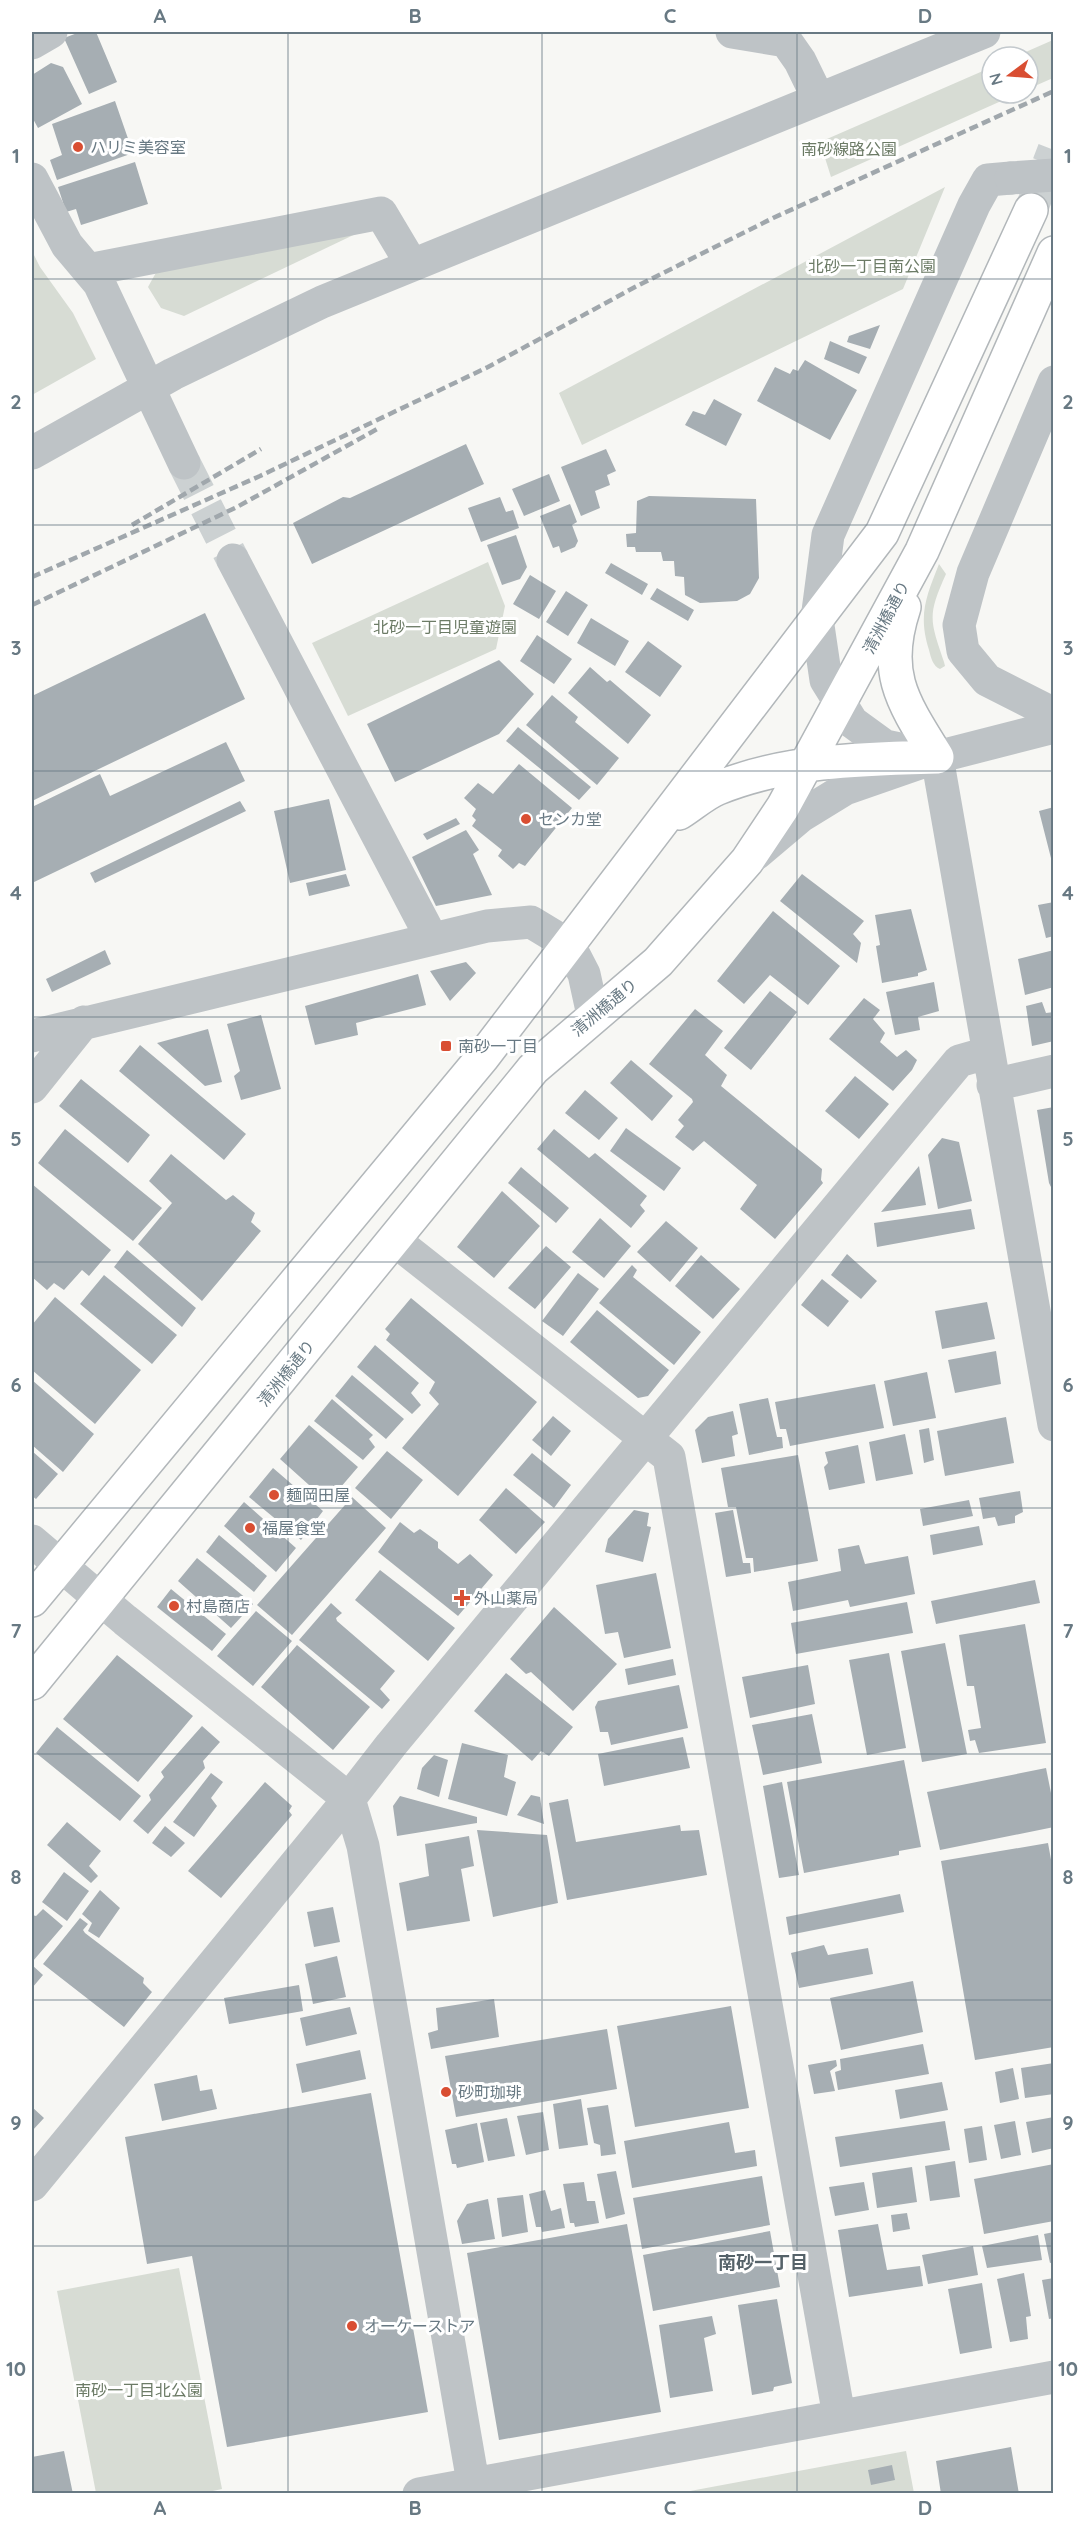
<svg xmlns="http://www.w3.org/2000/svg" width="1085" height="2525" font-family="Quicksand,'Noto Sans JP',sans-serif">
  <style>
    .green { fill: #d7dcd4 }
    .building { fill: #a6aeb3 }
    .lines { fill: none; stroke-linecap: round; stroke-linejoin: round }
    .minor-tunnel { stroke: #ccd1d2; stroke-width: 33; stroke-dasharray: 33 16; stroke-linecap: butt }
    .major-tunnel { stroke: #ccd1d2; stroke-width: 33; stroke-dasharray: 33 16; stroke-linecap: butt }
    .major-casing { stroke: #b2b7ba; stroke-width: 36 }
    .minor { stroke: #bec3c6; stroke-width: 33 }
    .major { stroke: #fff; stroke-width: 33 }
    .rail { stroke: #a0a7ac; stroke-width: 4.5; stroke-dasharray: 9 4.5; stroke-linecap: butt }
    .minor-bridge { stroke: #bec3c6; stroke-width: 33 }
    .grid { fill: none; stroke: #687983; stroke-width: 1.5; stroke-opacity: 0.55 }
    .poi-dot { fill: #d94e32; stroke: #fff; stroke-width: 2 }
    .labels { text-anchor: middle; stroke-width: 6; stroke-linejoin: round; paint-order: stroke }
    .poi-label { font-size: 16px; fill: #687983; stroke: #fff; text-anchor: start }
    .park-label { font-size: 16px; fill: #6c7b66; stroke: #fff }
    .street-label { font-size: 16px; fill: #687983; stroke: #fff }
    .neighbourhood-label { font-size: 18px; font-weight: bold; fill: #556269; stroke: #fff }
    .neatline { fill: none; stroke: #687983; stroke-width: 2 }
    .grid-label { font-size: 20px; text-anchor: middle; font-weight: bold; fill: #687983 }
  </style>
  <rect width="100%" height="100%" fill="#f7f7f4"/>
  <!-- green -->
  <path class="green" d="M1053 40V78L1028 89V57H1014Z
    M992 67V93H1019L831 177 820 142Z
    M945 187 903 289 582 445 559 393Z
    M366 229 184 316 161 308 148 287 158 269Z
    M32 251 40 267 73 313 96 359 32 395Z
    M488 562 505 606 496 649 348 716 312 643Z
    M939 564 946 574C927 616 930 620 944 662L945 666 940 669C933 666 931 658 929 650 918 615 926 597 939 564Z
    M179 2268 222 2489 199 2494 96 2493 57 2291Z
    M906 2451 914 2493 674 2494Z"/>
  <!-- building -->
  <path class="building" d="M80 32H96L117 82 89 94 64 38Z
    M51 63 63 67 82 104 38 128 32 117V75Z
    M115 101 133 153 57 180 50 160 62 155 52 124Z
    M135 162 148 204 81 225 76 209 66 212 58 187Z
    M880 325 870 349 847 342 849 336Z
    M830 341 867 357 859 374 824 359Z
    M805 360 857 390 830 440 757 401 775 367 790 374 793 369 798 371Z
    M714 399 742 414 726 446 685 425 693 411 705 415Z
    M466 444 484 484 312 564 293 523 343 497 350 498Z
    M606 449 616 471 607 475 610 485 595 491 600 508 581 516 561 467Z
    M549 474 560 501 524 516 512 489Z
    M649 496 756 499 759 578 750 594 737 601 700 603 685 595 684 577 675 576 674 561H663L661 552H636L635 547H627L626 534 636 533 637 501Z
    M500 497 506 512 513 510 519 528 481 542 468 508Z
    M570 504 577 522 572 525 578 541 575 547 561 553 559 546 553 548 540 516Z
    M516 535 527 567 520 579 502 585 487 545Z
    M611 563 648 584 642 595 605 573Z
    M530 575 556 591 539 619 513 604Z
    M657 588 694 610 688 621 650 599Z
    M566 591 588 605 568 636 546 622Z
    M205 613 245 699 32 801V696Z
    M591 618 629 641 615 666 577 643Z
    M537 635 572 659 554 684 520 661Z
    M648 641 682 666 660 697 625 672Z
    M499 660 534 694 499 734 395 782 367 724Z
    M590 667 607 682 610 680 651 715 628 744 568 693Z
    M552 695 578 717 575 722 619 758 597 785 526 725Z
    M518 727 591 787 579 800 506 741Z
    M226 742 245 781 32 883V807L100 774 110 796Z
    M519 764 572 808 525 866 519 863 513 869 498 856 502 850 472 826 476 820 472 816 476 809 464 798 478 783 493 794Z
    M329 799 346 870 290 883 274 811Z
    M240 801 246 811 95 883 90 873Z
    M1054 807V866H1053L1039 811Z
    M456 818 460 824 427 840 423 834Z
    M466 830 479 850 473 854 492 895 436 906 412 857Z
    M346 874 350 886 309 896 306 883Z
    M802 874 864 921 853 934 861 943 857 963 780 901Z
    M1054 902V936L1046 938 1038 905Z
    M911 909 927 970 918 973V976L882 983 876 946 880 945 875 915Z
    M773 911 840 966 808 1005 770 975 744 1004 717 981Z
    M105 950 111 964 52 992 46 979Z
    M1054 950V987L1025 995 1018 959Z
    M466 962 476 973 450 1001 430 971Z
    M418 974 426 1005 356 1023 358 1035 315 1045 305 1006Z
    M934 982 939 1011 918 1017 920 1030 895 1035 886 992Z
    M770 991 797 1012 751 1070 724 1048Z
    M864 998 880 1010 873 1019 885 1033 880 1042 897 1057 906 1050 917 1060 912 1070 893 1091 829 1039Z
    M1042 1002 1046 1013 1054 1012V1041L1032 1046 1026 1006Z
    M695 1009 723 1031 705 1055 727 1075 721 1086 822 1169 821 1180 823 1183 775 1239 740 1209 757 1185 704 1141 693 1151 675 1137 684 1126 678 1120 693 1102 692 1099 649 1064Z
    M261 1015 281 1089 241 1100 234 1076 240 1071 227 1024Z
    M208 1029 222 1082 205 1086 157 1043Z
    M140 1045 246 1134 224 1160 119 1071Z
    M631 1060 673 1096 652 1121 610 1083Z
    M855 1076 889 1104 859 1139 825 1111Z
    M81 1079 150 1135 128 1163 59 1106Z
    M585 1090 618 1118 599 1140 565 1113Z
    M1054 1107V1193L1049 1183 1037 1110Z
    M626 1128 681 1168 664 1191 610 1151Z
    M65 1129 162 1208 133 1241 38 1163Z
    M554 1129 589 1158 595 1153 647 1196 640 1205 645 1211 631 1228 537 1149Z
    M942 1138 959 1142 972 1201 938 1209 928 1155Z
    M171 1154 226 1200 233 1195 255 1213 251 1222 261 1231 202 1301 138 1244 172 1203 149 1181Z
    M919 1166 926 1205 881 1212Z
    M521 1167 569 1208 556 1223 508 1183Z
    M32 1184 111 1250 89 1276 82 1270 64 1290 54 1283 47 1290 32 1277Z
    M502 1191 540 1226 494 1278 457 1247Z
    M971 1209 975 1229 877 1247 874 1223Z
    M600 1218 631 1246 604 1278 572 1252Z
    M666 1221 698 1248 670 1282 637 1252Z
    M546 1246 571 1267 535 1309 508 1288Z
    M127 1250 196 1308 182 1327 114 1267Z
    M847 1254 877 1281 861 1299 831 1275Z
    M701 1255 740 1289 713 1319 675 1286Z
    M632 1265 637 1270 633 1277 701 1332 674 1365 599 1303Z
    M578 1273 599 1289 563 1336 542 1321Z
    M104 1275 177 1335 152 1364 80 1304Z
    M822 1279 849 1301 828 1327 801 1305Z
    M55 1297 141 1370 95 1424 32 1370V1325Z
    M411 1298 537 1402 458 1496 402 1448 439 1404 429 1393 435 1382 386 1340 390 1334 385 1329Z
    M987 1302 995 1339 942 1349 935 1311Z
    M597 1310 669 1370 648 1396 638 1398 570 1342Z
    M375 1345 419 1383 411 1393 421 1405 412 1414 357 1367Z
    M996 1351 1001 1384 955 1393 948 1360Z
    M927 1372 936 1418 893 1426 884 1381Z
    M352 1375 404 1419 386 1439 335 1396Z
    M32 1380 94 1434 63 1472 32 1445Z
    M875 1384 884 1428 790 1446 786 1429H780L775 1402Z
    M768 1398 777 1437H782L783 1448 749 1455 739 1404Z
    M332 1399 373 1435 369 1439 375 1447 363 1460 314 1421Z
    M733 1411 738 1434 732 1436 735 1456 702 1463 695 1430 708 1417Z
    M553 1416 571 1431 551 1456 532 1440Z
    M1006 1417 1014 1463 945 1476 937 1431Z
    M309 1425 358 1467 328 1502 280 1459Z
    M929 1428 934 1460 924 1463 919 1430Z
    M905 1434 913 1474 876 1481 869 1442Z
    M858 1445 865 1483 829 1490 824 1467 828 1463 825 1452Z
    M32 1451 58 1474 36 1499 32 1496Z
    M387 1451 423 1480 391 1519 355 1488Z
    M532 1453 571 1485 554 1508 513 1475Z
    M798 1455 818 1561 754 1572 753 1558H746L736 1507H728L721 1468Z
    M273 1468 323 1511 301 1540 249 1497Z
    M506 1488 545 1522 516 1554 479 1520Z
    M1020 1491 1023 1512 1015 1516V1523L998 1526 995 1517 983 1519 979 1498Z
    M352 1497 386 1528 292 1635 257 1605Z
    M969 1500 973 1516 923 1526 920 1509Z
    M244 1502 296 1548 276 1572 224 1526Z
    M634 1510 649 1513 647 1526 651 1527 643 1562 605 1552 608 1539Z
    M733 1510 743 1563H750L751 1573 726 1577 715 1513Z
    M400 1522 414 1533 420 1529 438 1542V1548L458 1564 470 1554 493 1575 458 1616 378 1552Z
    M979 1526 983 1545 933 1555 930 1535Z
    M219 1535 267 1576 254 1592 206 1552Z
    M859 1545 865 1564 908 1556 915 1594 850 1607 848 1600 793 1611 788 1582 841 1571 838 1549Z
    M197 1558 253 1604 231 1628 178 1581Z
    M380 1570 455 1628 428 1661 355 1600Z
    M656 1573 671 1648 624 1658 618 1632 605 1634 596 1585Z
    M1035 1580 1040 1603 936 1624 931 1601Z
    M171 1589 226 1634 212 1651 157 1607Z
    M907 1602 913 1633 796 1654 791 1623Z
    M331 1603 342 1613 336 1618 337 1621 395 1671 380 1689 390 1700 382 1709 299 1640Z
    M554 1607 617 1664 573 1711 531 1672 526 1674 510 1659Z
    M256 1611 292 1641 253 1686 217 1656Z
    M1025 1624 1046 1743 979 1753 975 1740 970 1741 968 1730 981 1728 974 1686H967L959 1635Z
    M945 1643 967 1754 922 1762 901 1651Z
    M297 1645 370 1707 333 1750 261 1687Z
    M889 1653 906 1748 867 1755 849 1660Z
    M117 1655 193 1716 138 1782 63 1719Z
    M673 1659 676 1675 628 1685 625 1669Z
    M808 1665 815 1704 750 1718 742 1677Z
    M506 1673 573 1727 549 1756 541 1751 532 1761 474 1711Z
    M679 1685 688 1728 611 1745 608 1732H600L595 1707 598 1701Z
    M812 1714 822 1763 763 1775 752 1725Z
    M202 1726 220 1742 203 1761 205 1768 148 1834 133 1821 151 1800 149 1795 164 1777 161 1772Z
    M57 1727 141 1796 120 1821 36 1753Z
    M683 1737 690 1768 604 1786 598 1754Z
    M462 1743 508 1755 504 1777 516 1782 507 1816 448 1799Z
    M434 1755 448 1760 439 1797 417 1789 422 1768Z
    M904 1760 921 1847 899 1851V1855L804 1873 787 1782Z
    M1046 1768 1054 1808V1827L940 1850 927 1792Z
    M211 1773 223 1782 211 1798 217 1806 194 1837 173 1822Z
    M265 1782 292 1806 289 1811 292 1815 221 1898 188 1871Z
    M782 1782 799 1875 779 1878 763 1786Z
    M531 1795 540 1797 544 1824 517 1815Z
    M400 1796 477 1817V1823L397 1836 393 1806Z
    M568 1799 576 1842 680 1825 681 1831 699 1830 707 1875 567 1900 549 1803Z
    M67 1822 101 1851 89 1866 98 1876 91 1883 47 1845Z
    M165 1826 185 1843 171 1857 152 1843Z
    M477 1830 547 1835 558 1903 493 1917Z
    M469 1836 474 1866 461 1869 470 1921 407 1931 399 1883 429 1876 425 1844Z
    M1048 1843 1054 1876V2047L975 2060 941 1861Z
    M64 1872 89 1891 67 1921 42 1902Z
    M100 1890 120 1908 99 1938 88 1931 92 1923 82 1914Z
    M900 1894 904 1912 789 1935 786 1917Z
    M333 1907 340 1942 314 1947 307 1912Z
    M43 1909 63 1926 33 1961 32 1915 36 1916Z
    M80 1918 88 1924 83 1930 85 1933 144 1978 143 1983 152 1992 124 2027 43 1964Z
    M824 1945 828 1955 868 1948 873 1974 799 1988 791 1953Z
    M337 1956 346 1997 313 2004 305 1964Z
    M32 1965 43 1975 32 1988Z
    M913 1981 923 2032 841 2050 830 1998Z
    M299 1985 303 2011 229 2024 224 1998Z
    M494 1999 499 2037 431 2049 428 2033 438 2030 436 2008Z
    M731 2006 749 2108 635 2127 617 2026Z
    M350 2007 357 2034 306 2046 300 2018Z
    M607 2029 617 2089 456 2117 445 2056Z
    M923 2044 929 2074 838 2090 835 2072 841 2070 840 2059Z
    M360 2050 366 2079 302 2093 296 2064Z
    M836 2060 837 2066 830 2071 835 2091 814 2094 808 2065Z
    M1054 2063V2094L1025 2098 1021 2068Z
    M1013 2068 1019 2099 1000 2103 995 2072Z
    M197 2075 200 2091 212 2089 217 2109 162 2121 154 2084Z
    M942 2082 948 2110 900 2119 895 2090Z
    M371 2093 428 2412 227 2447 192 2256 147 2264 125 2137Z
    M581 2099 588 2145 559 2149 553 2104Z
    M608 2105 616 2154 601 2156 600 2145 594 2143 587 2108Z
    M32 2107 44 2118 32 2131Z
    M543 2112 549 2150 526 2155 517 2116Z
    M1054 2117V2148L1032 2153 1026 2122Z
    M507 2118 515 2156 488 2161 480 2123Z
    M945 2121 950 2150 840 2167 835 2137Z
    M1015 2121 1021 2155 1001 2159 994 2125Z
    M729 2122 735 2153 755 2150 757 2166 632 2188 624 2141Z
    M477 2123 484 2162 457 2168 456 2164H452L445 2130Z
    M982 2126 987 2160 969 2163 964 2129Z
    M955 2161 960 2197 930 2201 925 2166Z
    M1054 2164V2221L984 2234 974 2179Z
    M912 2167 917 2202 877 2208 872 2173Z
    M616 2171 625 2214 606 2219 597 2174Z
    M762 2176 770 2225 642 2249 633 2198Z
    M584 2182 587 2201H595L599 2223 575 2227 574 2223H570L563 2184Z
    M864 2182 869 2210 835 2216 829 2187Z
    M545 2190 551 2211 561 2208 565 2228 542 2232 541 2227H536L529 2194Z
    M523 2195 528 2232 502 2237 497 2198Z
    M488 2199 495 2239 462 2244 457 2221 467 2204Z
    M907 2213 910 2229 893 2232 891 2215Z
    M627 2224 661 2412 499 2440 467 2253Z
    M878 2224 887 2270 920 2266 923 2286 849 2297 838 2230Z
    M770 2231 780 2287 653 2311 643 2255Z
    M1054 2232V2262L1050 2263 1044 2234Z
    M1038 2235 1042 2260 987 2268 982 2246Z
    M973 2246 978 2275 928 2284 922 2255Z
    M1024 2273 1031 2316 1026 2317 1028 2339 1010 2342 997 2279Z
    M1054 2278V2318L1049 2319 1042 2280Z
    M982 2283 992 2348 960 2354 948 2289Z
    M777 2299 792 2383 774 2387 773 2391 752 2395 738 2305Z
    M712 2316 716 2334 704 2338 713 2391 670 2398 659 2325Z
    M1011 2447 1019 2494H941L936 2461Z
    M64 2451 73 2494H32V2457Z
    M892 2465 895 2480 871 2485 868 2470Z"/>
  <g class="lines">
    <!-- minor-tunnel -->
    <path class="minor-tunnel" d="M184 463 233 560"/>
    <!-- major-tunnel -->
    <path class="major-tunnel" d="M1031 210 1054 150"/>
    <defs>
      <path id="major" d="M904 607C882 673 902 701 937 757
        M679 813C692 805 705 793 718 788 787 760 863 759 937 757
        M32 1600 482 1058 882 533 1031 210
        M32 1683 533 1069 658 962 747 861 783 807 922 551 1054 253"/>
    </defs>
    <!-- major casing -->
    <use href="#major" class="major-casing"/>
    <!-- minor -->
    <path class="minor" d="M732 32 786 41 800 61 818 98
      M32 43 51 32
      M32 179 67 245 99 283 184 463
      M88 270 381 213 412 265
      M1054 382 973 573 959 625 963 651 987 680 1054 714
      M32 453 173 374 322 302 984 32
      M233 560 432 939
      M923 754 885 746 852 722 826 680 817 619 828 535 974 205 988 180 1011 178
      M937 757 1054 1425
      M756 854 801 816 845 789 937 757 1054 727
      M32 1036 487 926 531 922 569 945 584 974 593 1015
      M993 1085 1054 1071
      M32 1087 84 1022
      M394 1240 669 1457 839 2416
      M32 1541 125 1620 349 1799 363 1846 475 2494
      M32 2185 349 1799 391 1745 959 1061 987 1053
      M419 2494 1054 2377"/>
    <!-- major -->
    <use href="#major" class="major"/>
    <!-- rail -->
    <path class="rail" d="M132 525 261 449
      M32 577 260 476 488 367 635 287 773 218 1054 91
      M32 605 237 507 379 428"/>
    <!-- minor-bridge -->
    <path class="minor-bridge" d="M1011 178 1054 175"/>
  </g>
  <!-- grid -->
  <path class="grid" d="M288 32V2494M542 32V2494M797 32V2494M32 279H1054M32 525H1054M32 771H1054M32 1017H1054M32 1262H1054M32 1508H1054M32 1754H1054M32 2000H1054M32 2246H1054"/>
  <!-- markers -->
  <g class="poi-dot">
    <circle cx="78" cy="147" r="6"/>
    <circle cx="526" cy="819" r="6"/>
    <rect x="440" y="1040" width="12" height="12" rx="3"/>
    <circle cx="274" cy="1495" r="6"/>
    <circle cx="250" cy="1528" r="6"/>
    <path d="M459 1589h6v6h6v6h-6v6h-6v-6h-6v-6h6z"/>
    <circle cx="174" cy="1606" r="6"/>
    <circle cx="446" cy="2092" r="6"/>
    <circle cx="352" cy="2326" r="6"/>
  </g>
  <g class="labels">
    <!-- poi labels -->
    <g class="poi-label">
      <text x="90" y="153">ハリミ美容室</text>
      <text x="538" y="825">センカ堂</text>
      <text x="458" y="1052">南砂一丁目</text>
      <text x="286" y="1501">麺岡田屋</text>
      <text x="262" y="1534">福屋食堂</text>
      <text x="474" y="1604">外山薬局</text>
      <text x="186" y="1612">村島商店</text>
      <text x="458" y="2098">砂町珈琲</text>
      <text x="364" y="2332">オーケーストア</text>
    </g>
    <!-- park labels -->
    <g class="park-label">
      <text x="849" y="155">南砂線路公園</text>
      <text x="872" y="272">北砂一丁目南公園</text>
      <text x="445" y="633">北砂一丁目児童遊園</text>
      <text x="139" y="2396">南砂一丁目北公園</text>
    </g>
    <!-- street labels -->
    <g class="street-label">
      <text transform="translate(886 617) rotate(-62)" y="6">清洲橋通り</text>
      <text transform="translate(604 1007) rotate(-40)" y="6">清洲橋通り</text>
      <text transform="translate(286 1373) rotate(-51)" y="6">清洲橋通り</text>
    </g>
    <!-- neighbourhood labels -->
    <g class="neighbourhood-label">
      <text x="763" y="2269">南砂一丁目</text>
    </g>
  </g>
  <!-- border -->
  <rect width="1085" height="2525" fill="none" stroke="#ffffff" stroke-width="66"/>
  <!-- north arrow -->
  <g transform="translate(1010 75) rotate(254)"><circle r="28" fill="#ffffff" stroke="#c3c9cd" stroke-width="1.5"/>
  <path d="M0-4.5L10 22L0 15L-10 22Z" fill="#d94e32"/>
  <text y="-9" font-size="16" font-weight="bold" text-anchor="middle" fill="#687983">N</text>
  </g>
  <rect x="33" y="33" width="1019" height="2459" class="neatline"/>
  <g class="grid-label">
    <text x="160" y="23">A</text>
    <text x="415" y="23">B</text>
    <text x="670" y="23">C</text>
    <text x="925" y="23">D</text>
    <text x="16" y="163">1</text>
    <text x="1068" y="163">1</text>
    <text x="16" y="409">2</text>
    <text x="1068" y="409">2</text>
    <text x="16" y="655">3</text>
    <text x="1068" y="655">3</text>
    <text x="16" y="900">4</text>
    <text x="1068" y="900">4</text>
    <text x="16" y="1146">5</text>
    <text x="1068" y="1146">5</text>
    <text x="16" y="1392">6</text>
    <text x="1068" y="1392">6</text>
    <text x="16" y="1638">7</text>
    <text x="1068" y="1638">7</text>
    <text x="16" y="1884">8</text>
    <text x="1068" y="1884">8</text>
    <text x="16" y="2130">9</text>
    <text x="1068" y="2130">9</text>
    <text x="16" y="2376">10</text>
    <text x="1068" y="2376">10</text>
    <text x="160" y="2515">A</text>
    <text x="415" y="2515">B</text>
    <text x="670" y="2515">C</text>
    <text x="925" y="2515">D</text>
  </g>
</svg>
